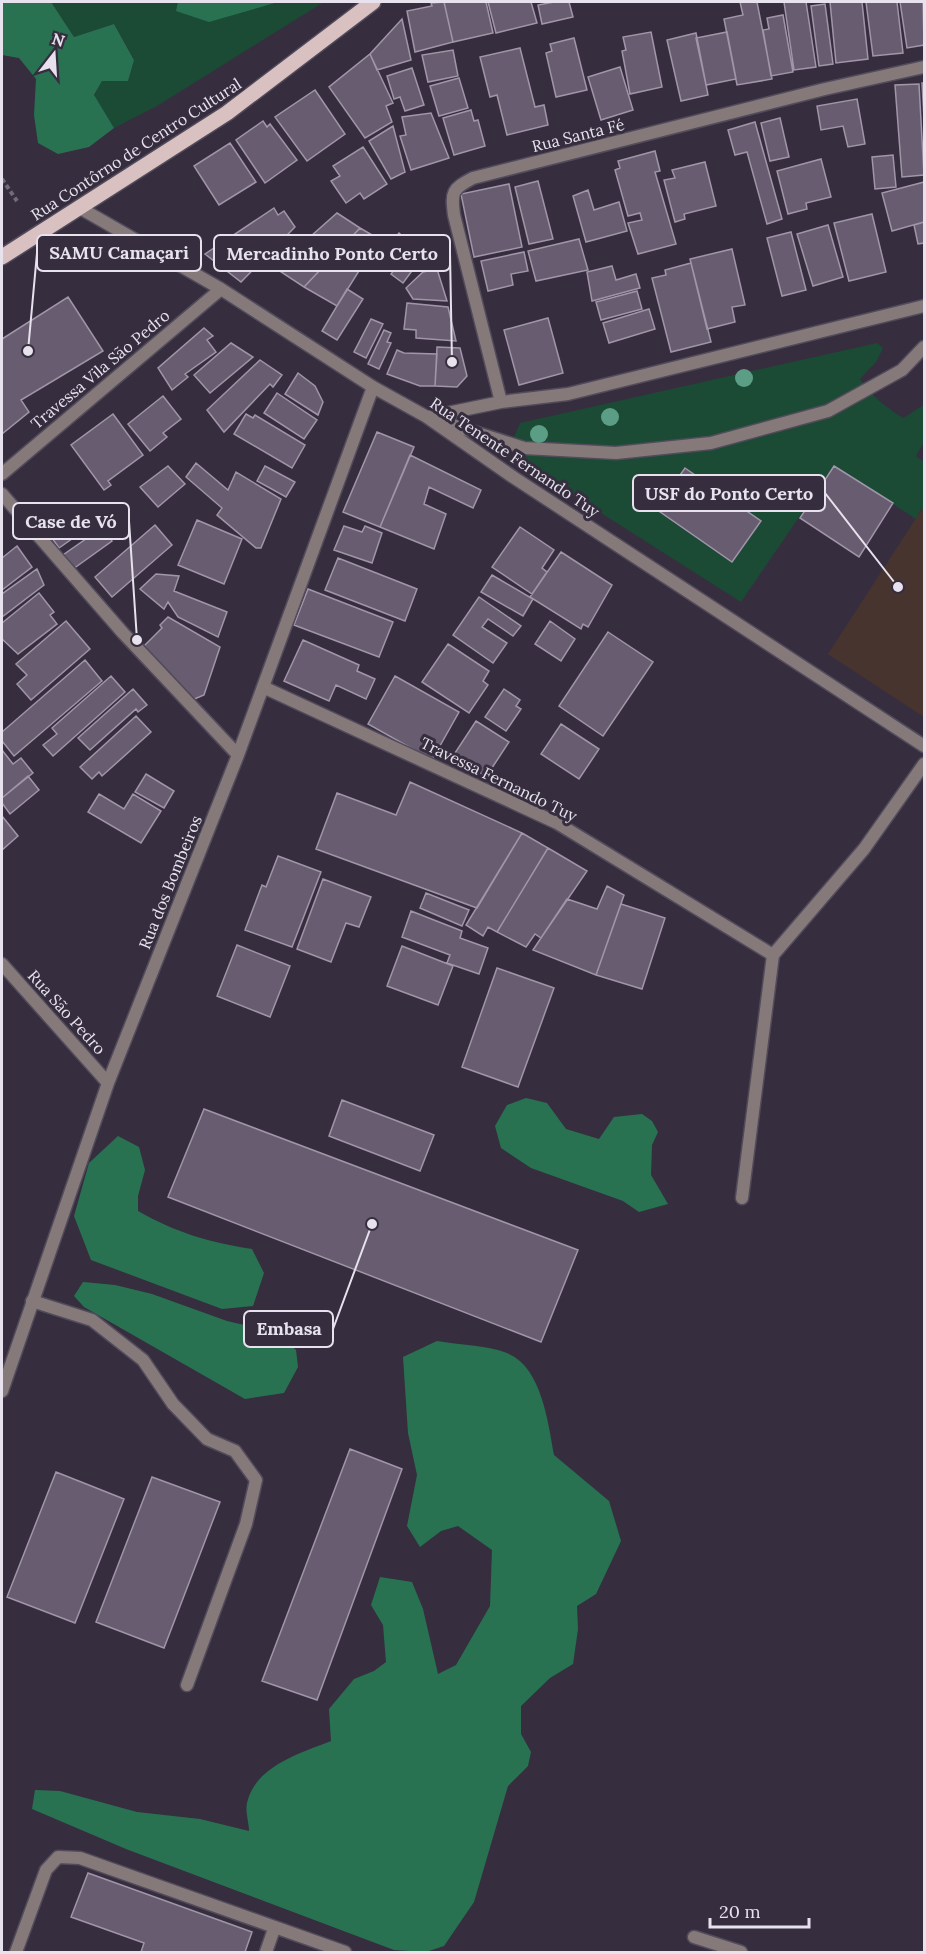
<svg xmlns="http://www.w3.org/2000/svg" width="926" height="1954" font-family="Lora,serif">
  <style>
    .medical { fill: #48342e }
    .green { fill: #1b4a35 }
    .forest { fill: #287252 }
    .building { fill: #685d70; stroke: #a195a9; stroke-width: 1.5 }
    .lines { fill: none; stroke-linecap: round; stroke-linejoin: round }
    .lane-casing { stroke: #524b5b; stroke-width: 15 }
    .street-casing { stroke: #524b5b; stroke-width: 15 }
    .primary-casing { stroke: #524b5b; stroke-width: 18 }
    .path { stroke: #716a79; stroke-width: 4; stroke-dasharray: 4.5 3; stroke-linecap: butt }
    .lane { stroke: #857a79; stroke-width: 12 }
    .street { stroke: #857a79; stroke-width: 12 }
    .primary { stroke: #d9c1c1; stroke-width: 15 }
    .tree { fill: #5b9e85 }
    .labels { text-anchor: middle; stroke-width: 6; stroke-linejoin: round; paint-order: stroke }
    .street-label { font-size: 16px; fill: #e7e2ed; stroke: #362e3f }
    .leader { fill: none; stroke: #e7e2ed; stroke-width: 2 }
    .callout-dot { fill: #e7e2ed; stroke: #362e3f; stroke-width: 2 }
    .callout { fill: #362e3f; stroke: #e7e2ed; stroke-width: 2 }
    .callout-label { font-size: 18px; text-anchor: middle; font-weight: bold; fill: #e7e2ed }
  </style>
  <rect width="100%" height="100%" fill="#362e3f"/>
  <!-- medical -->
  <path class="medical" d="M922 509 924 511V717L828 654Z"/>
  <!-- green -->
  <path class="green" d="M51 2H324L157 106 114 128 94 96 102 81H128L134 59 114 24 74 37Z
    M877 343 883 348 876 362 860 379C872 397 886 407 903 418L924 405V442L916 456 924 462V511L921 509 916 519 834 466 741 602 516 459 511 444 520 423Z"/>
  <!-- forest -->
  <path class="forest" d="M2 2H51L74 37 114 24 134 60 128 81H102L94 95 114 128 89 147 58 154 38 143 34 115 36 79 19 58 2 55Z
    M178 2H278L209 22 176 11Z
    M526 1098 547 1103 566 1129 599 1139 614 1117 642 1114 652 1121 658 1132 652 1145 651 1175 668 1204 639 1212 623 1201 531 1168 501 1148 495 1126 507 1105Z
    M118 1136 139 1147 145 1170 138 1196V1211C177 1233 208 1242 252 1249L264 1273 253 1306 222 1309 91 1260 74 1216 89 1163Z
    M83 1282 115 1285 152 1294 227 1321 278 1333 296 1350 298 1367 284 1393 245 1399 84 1307 74 1296Z
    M437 1341C459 1345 486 1345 507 1353 542 1367 548 1423 554 1455L609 1501 621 1541 596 1594 577 1606 578 1629 573 1664 550 1678 521 1706V1734L531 1752 528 1766 508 1786 474 1902 444 1946 426 1952 394 1950 126 1849 32 1809 35 1790 60 1791 137 1812 200 1819 249 1831C249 1823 245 1811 247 1803 255 1766 301 1753 331 1741L329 1709 354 1679 374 1671 386 1662 383 1625 371 1605 380 1577 412 1582 423 1609 438 1674 456 1665 490 1606 492 1550 458 1526 441 1531 420 1547 407 1526 417 1475 408 1433 403 1357Z"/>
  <!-- building -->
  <path class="building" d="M444 2 453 42 415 52 407 11 432 6 431 3Z
    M444 2H486L493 33 453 42Z
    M488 2H531L537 23 496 33Z
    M554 2H569L573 17 542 24 538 5Z
    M740 2H757L772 79 737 85 724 19 743 15Z
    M784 2H806L816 67 794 70Z
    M830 2H862L868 59 836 63Z
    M866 2H897L903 53 873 56Z
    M900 2H923L924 45 907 48Z
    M825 4 833 64 819 66 811 6Z
    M783 15 793 72 771 76 763 30 769 29 767 18Z
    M402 19 411 60 377 70 370 54Z
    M651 32 662 87 630 94 622 51 626 50 623 37Z
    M727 32 736 79 706 85 696 38Z
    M696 33 708 95 681 101 667 40Z
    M574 38 587 90 556 97 546 53 552 51 550 44Z
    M520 48 535 107 544 105 548 125 507 135 497 95 490 97 480 57Z
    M453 50 458 76 428 82 422 55Z
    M370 54 393 103 386 106 392 122 365 138 329 87Z
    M620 67 633 110 601 120 588 77Z
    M412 68 424 105 405 111 400 97 394 99 387 76Z
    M459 78 468 108 439 116 430 86Z
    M922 83H924V118Z
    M919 84 924 175 902 177 895 85Z
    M315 90 345 134 307 161 275 117Z
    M857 99 865 144 848 147 843 126 821 130 817 106Z
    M471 110 474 121 478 120 485 146 454 155 443 118Z
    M431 113 449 158 411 170 400 136 406 135 402 117Z
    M780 118 789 157 770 161 761 123Z
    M263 121 267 127 270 124 297 160 265 183 236 140Z
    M755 122 782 219 767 224 747 152 735 155 728 130Z
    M393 126 405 172 391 179 369 141Z
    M230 143 256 182 219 205 194 166Z
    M363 147 387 184 364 199 360 193 346 203 331 181 340 176 333 166Z
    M655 151 660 171 655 172 676 244 638 254 628 223 642 220 640 213 628 216 615 170 620 168 618 161Z
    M893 155 896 187 875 189 872 157Z
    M821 159 831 197 806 203 807 209 788 214 777 171Z
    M705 162 716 206 684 214 685 219 675 222 664 180 675 178 672 170Z
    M538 181 553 239 529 244 515 187Z
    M924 182V222L892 231 882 193Z
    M509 184 522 247 474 257 461 194Z
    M588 190 594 210 619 202 627 231 586 242 573 196Z
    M274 208 278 215 284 211 295 227 241 282 205 254Z
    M337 213 360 228 304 287 275 268Z
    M872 214 886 272 849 281 834 223Z
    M924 222V243L918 244 914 225Z
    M828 225 843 277 813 286 797 234Z
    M360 228 379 239 337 306 304 287Z
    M791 232 806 290 782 296 767 238Z
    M399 233 410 243 386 271 375 261Z
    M417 239 429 248 403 283 391 274Z
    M579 239 588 270 536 281 528 251Z
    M732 249 745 305 732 307 735 322 707 329 690 259Z
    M524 252 528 271 511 274 513 285 488 291 481 261Z
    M691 263 711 342 671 352 652 278 666 275 665 270Z
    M612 266 616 280 636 274 640 288 592 301 587 272Z
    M437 269 447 301 413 299 406 288 423 272Z
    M347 289 363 299 337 340 322 331Z
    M637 291 642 309 601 320 596 302Z
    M68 297 103 351 21 400 29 412 2 434V339Z
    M407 303 448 307 456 341 416 338V330L404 329Z
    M649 309 655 329 609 343 603 323Z
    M548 318 563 373 519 385 504 330Z
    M371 319 383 324 366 358 354 352Z
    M204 328 213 336 207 340 216 352 185 374 188 377 172 390 158 368Z
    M384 330 391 333 387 342 391 343 379 369 368 364Z
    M231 343 253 357 210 393 194 375Z
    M437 347 460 348 467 376 457 387 435 386Z
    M397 350 404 353 437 354 435 386H420L387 374Z
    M260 360 282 375 273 387 270 384 224 432 207 410Z
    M298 373 315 386 323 402 318 415 285 394Z
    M277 393 317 420 304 439 264 413Z
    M163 396 181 419 163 433 167 437 150 451 128 424Z
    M113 414 143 455 108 481 111 485 104 490 71 445Z
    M246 414 253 418 255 415 305 445 292 468 234 434Z
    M377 432 414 447 380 527 343 512Z
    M410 455 481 490 473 508 429 487 424 504 446 514 434 549 380 527Z
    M196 463 228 490 236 472 281 499 261 548H256L217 515 222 508 186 477Z
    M168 466 185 484 158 507 140 487Z
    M265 466 295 482 286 497 257 481Z
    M834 466 893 503 859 557 800 518Z
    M685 468 761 521 732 562 656 509Z
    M87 514 93 524 59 548 47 531 69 516 74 523Z
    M197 520 242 539 224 584 178 565Z
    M155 525 172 545 112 597 95 577Z
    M344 526 362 532 365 526 382 533 372 563 334 550Z
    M103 527 112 541 73 569 63 555Z
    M520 527 554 550 542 568 547 572 532 594 492 567Z
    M17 546 32 567 2 590V558Z
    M561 552 612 585 588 627 583 624 581 629 530 597Z
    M338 558 417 589 405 621 325 590Z
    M37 569 44 585 2 617V594Z
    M156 574 179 576 174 591 227 612 218 637 178 617 168 602 164 609 140 589Z
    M492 575 533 599 523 616 481 592Z
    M308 589 393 622 379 657 294 625Z
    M39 593 54 612 50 615 57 624 18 654 2 639V623Z
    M479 597 521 626 513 636 488 619 482 627 507 643 493 663 453 635Z
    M168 617 220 647 204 695 192 700 144 646 162 628 160 625Z
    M66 621 90 649 31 700 17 684 27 675 16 664Z
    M550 621 575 639 561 661 535 644Z
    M608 632 653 662 603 736 559 706Z
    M303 640 359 665 357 671 375 679 366 699 336 685 329 701 284 681Z
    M448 644 489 671 483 681 488 685 469 713 422 682Z
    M85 660 102 681 14 756 2 741V732Z
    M111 676 125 692 53 756 43 745 57 734 52 728Z
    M395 676 459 712 432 760 368 724Z
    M133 689 147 705 138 712 136 709 90 750 78 738Z
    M504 689 520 700 516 706 521 709 506 731 485 717Z
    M136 716 151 732 102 776 99 772 92 779 80 767Z
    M476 721 509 742 486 777 453 756Z
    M561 724 599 749 579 779 541 754Z
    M2 750 13 764 21 758 33 773 2 798Z
    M146 774 174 791 164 808 135 792Z
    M28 776 39 790 10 814 2 803V798Z
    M410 782 522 833 477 908 316 849 337 793 396 815Z
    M99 794 124 809 133 794 161 811 141 843 88 812Z
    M2 816 18 836 2 850Z
    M522 833 548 848 497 932 488 927 483 936 466 925Z
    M548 848 587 871 541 938 535 934 526 947 497 932Z
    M278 856 321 872 292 947 245 930 262 885 266 887Z
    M323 879 371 897 359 927 346 923 331 962 297 949Z
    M607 886 624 895 596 975 533 950 567 899 597 909Z
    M426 893 469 910 462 926 420 908Z
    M621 904 665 918 642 989 596 975Z
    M411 911 462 931 460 938 488 948 479 974 447 963 450 955 402 937Z
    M237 945 290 966 270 1017 217 996Z
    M402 946 453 966 438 1005 387 986Z
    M497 968 554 988 518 1087 462 1067Z
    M342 1100 434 1135 420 1171 329 1136Z
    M204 1109 578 1250 541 1342 168 1197Z
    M350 1449 402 1469 317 1700 262 1681Z
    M56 1472 124 1499 75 1623 7 1597Z
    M152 1477 220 1502 164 1648 96 1622Z
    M88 1873 252 1932 245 1952H141L144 1943 71 1917Z"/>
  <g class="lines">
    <defs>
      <path id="lane" d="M32 1301 92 1320 143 1360 173 1404 207 1439 235 1451 256 1480 246 1524 187 1685
        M16 1952 46 1870 58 1857 80 1858 345 1952
        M266 1952 274 1929"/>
      <path id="street" d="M80 208 221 289 373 387 427 417 513 477 924 746
        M501 402 454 215C451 192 452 189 473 178L825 89 924 67
        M428 417 501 402 568 394 924 306
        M440 421 524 448 616 453 711 443 828 411 902 370 924 347
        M2 474 221 289
        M2 494 123 633 238 755
        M263 687 557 823 773 955
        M2 964 108 1083
        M742 1198 773 955 864 849 924 764
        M2 1391 108 1083 238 755 373 387
        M694 1937 741 1952"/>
      <path id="primary" d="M2 257 227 113 373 2"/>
    </defs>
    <!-- lane casing -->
    <use href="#lane" class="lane-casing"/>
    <!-- street casing -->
    <use href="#street" class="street-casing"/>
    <!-- primary casing -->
    <use href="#primary" class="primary-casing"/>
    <!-- path -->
    <path class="path" d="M2 179 17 201"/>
    <!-- lane -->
    <use href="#lane" class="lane"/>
    <!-- street -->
    <use href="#street" class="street"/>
    <!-- primary -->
    <use href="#primary" class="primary"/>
  </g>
  <!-- trees -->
  <g class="tree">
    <circle cx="744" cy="378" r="9"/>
    <circle cx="610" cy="417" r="9"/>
    <circle cx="539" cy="434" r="9"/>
  </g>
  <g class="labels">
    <!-- street labels -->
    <g class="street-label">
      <text transform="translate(578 135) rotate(-14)" y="6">Rua Santa Fé</text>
      <text transform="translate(136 149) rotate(-33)" y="6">Rua Contôrno de Centro Cultural</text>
      <text transform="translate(100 369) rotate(-40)" y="6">Travessa Vila São Pedro</text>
      <text transform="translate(515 457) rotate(34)" y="6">Rua Tenente Fernando Tuy</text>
      <text transform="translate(499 779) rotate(26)" y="6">Travessa Fernando Tuy</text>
      <text transform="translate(170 882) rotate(-68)" y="6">Rua dos Bombeiros</text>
      <text transform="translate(67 1012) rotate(48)" y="6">Rua São Pedro</text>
    </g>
  </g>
  <!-- callouts -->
  <path class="leader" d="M28 351L37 253M452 362L450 253M898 587L825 493M137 640L129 521M372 1224L333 1329"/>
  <g class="callout-dot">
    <circle cx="28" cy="351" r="6"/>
    <circle cx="452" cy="362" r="6"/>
    <circle cx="898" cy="587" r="6"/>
    <circle cx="137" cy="640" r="6"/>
    <circle cx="372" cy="1224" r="6"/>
  </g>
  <g class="callout">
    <rect x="37" y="235" width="164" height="36" rx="6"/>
    <rect x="214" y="235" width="236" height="36" rx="6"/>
    <rect x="633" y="475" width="192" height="36" rx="6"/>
    <rect x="13" y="503" width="116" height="36" rx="6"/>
    <rect x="244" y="1311" width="89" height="36" rx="6"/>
  </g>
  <g class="callout-label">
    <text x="119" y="259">SAMU Camaçari</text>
    <text x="332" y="260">Mercadinho Ponto Certo</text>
    <text x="729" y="500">USF do Ponto Certo</text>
    <text x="71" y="528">Case de Vó</text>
    <text x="289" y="1335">Embasa</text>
  </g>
  <!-- border -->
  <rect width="926" height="1954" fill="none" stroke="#e7e2ed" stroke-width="6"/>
  <!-- north arrow -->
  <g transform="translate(54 54) rotate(17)" stroke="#362e3f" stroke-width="4.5" paint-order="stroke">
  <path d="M0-4.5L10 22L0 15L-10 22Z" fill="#e7e2ed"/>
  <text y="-9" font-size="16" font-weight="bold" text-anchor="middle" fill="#e7e2ed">N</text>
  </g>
  <!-- scale -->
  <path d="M710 1918v9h99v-9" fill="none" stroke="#e7e2ed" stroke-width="3"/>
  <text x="719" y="1918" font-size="18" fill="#e7e2ed" stroke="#362e3f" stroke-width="4.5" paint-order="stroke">20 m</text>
</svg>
